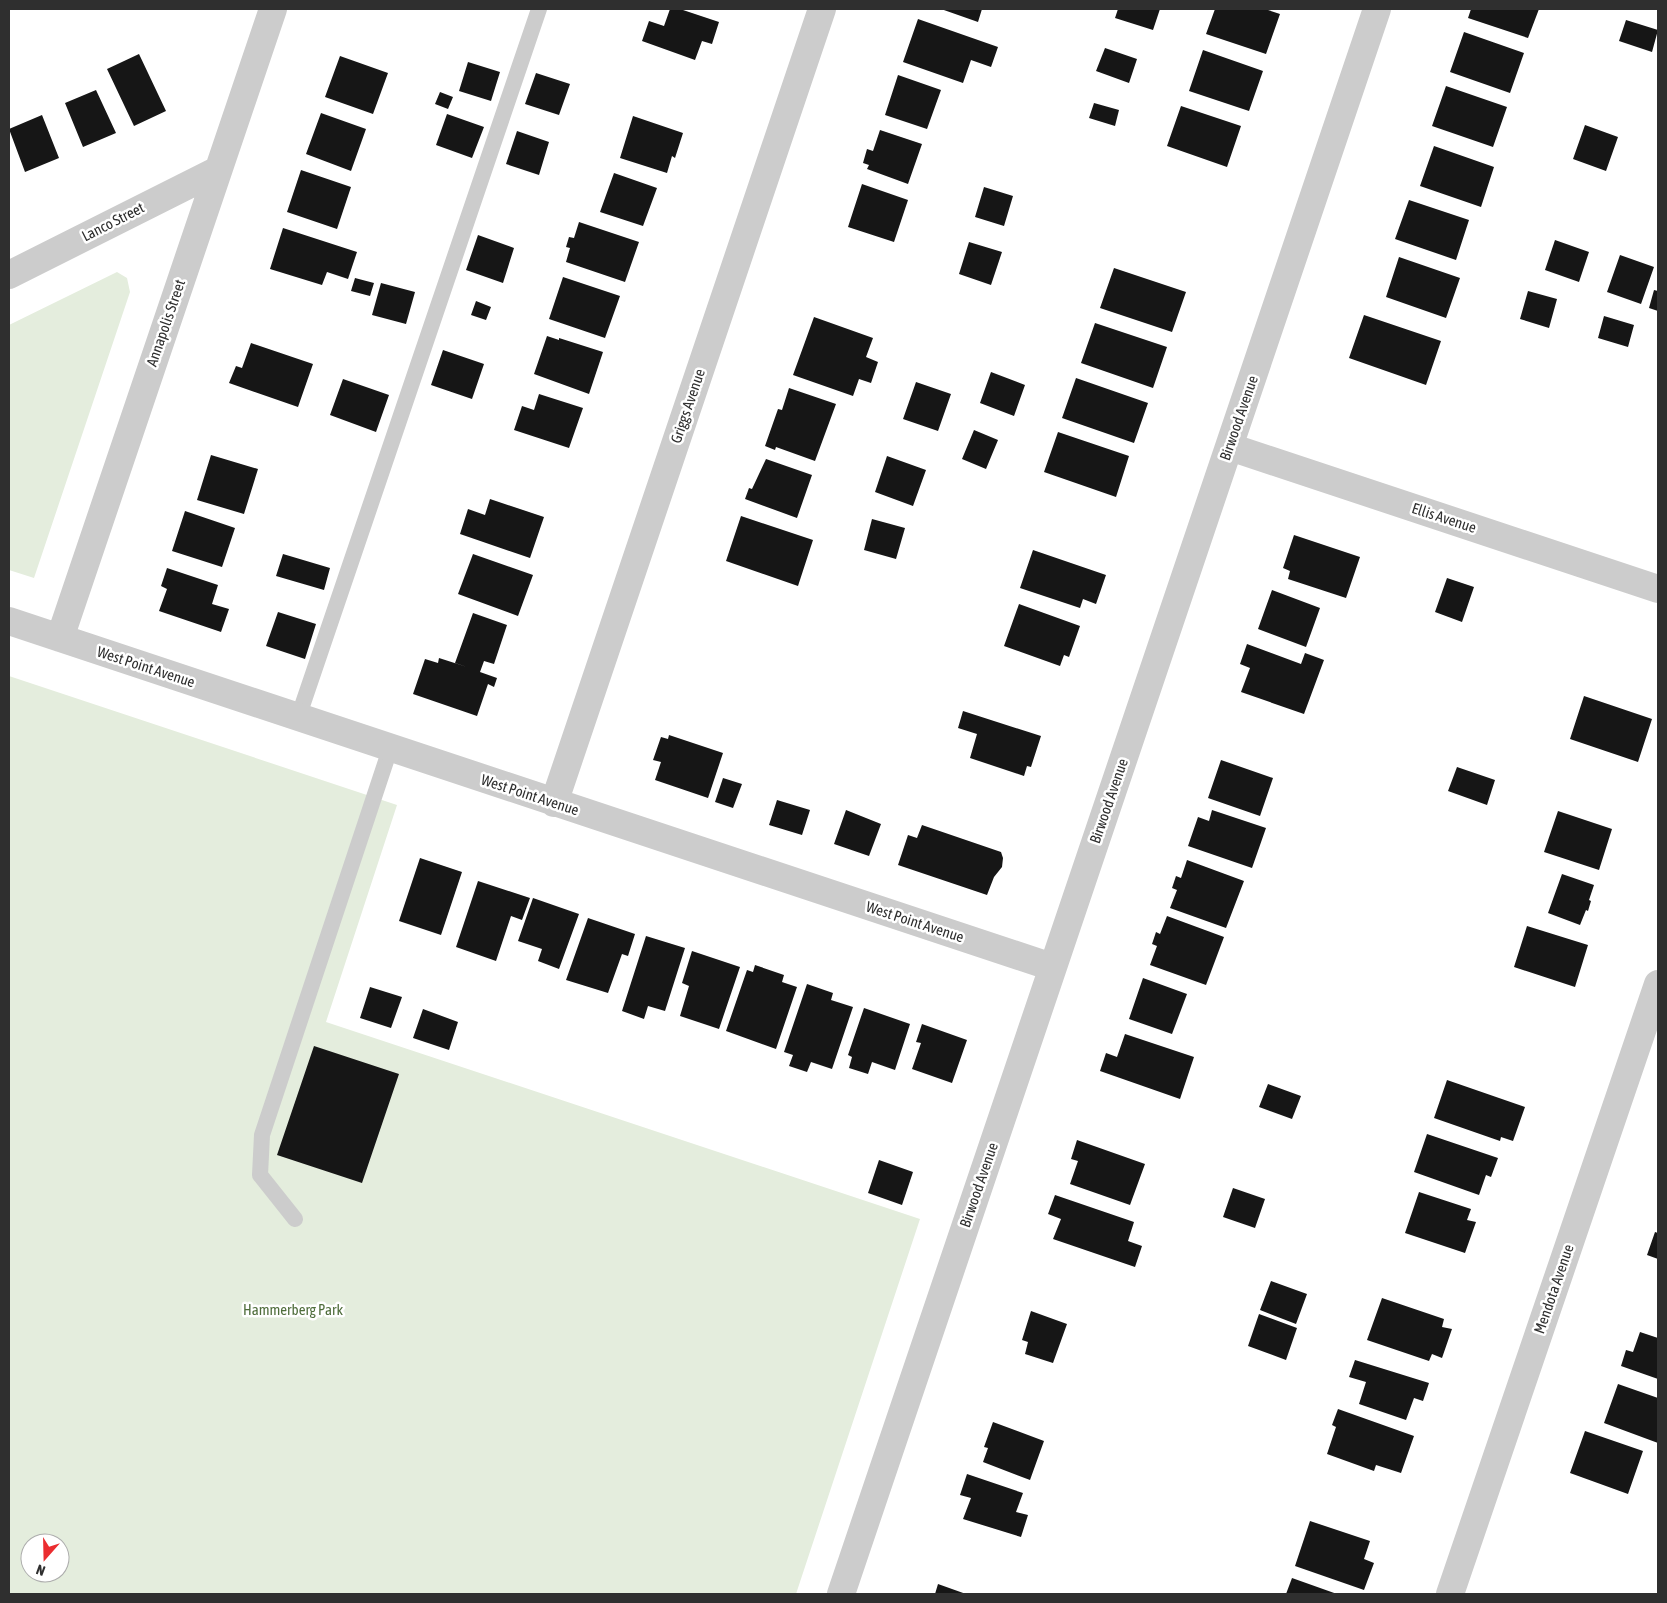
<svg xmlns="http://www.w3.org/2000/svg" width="1667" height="1603" font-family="'Asap Condensed',sans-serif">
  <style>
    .green { fill: #e4eddd; fill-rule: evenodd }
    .building { fill: #161616 }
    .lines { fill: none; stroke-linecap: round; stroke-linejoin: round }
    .lane { stroke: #ccc; stroke-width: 16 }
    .street { stroke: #ccc; stroke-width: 28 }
    .labels { text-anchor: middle; stroke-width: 5; stroke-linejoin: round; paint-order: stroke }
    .street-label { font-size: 15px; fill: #2f2f2f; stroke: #fff }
    .park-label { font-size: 15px; fill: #4f6d3b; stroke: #fff }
  </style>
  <rect width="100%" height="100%" fill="#fff"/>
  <!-- green -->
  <path class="green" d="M117 272 127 278 130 292 34 578 9 570V325Z
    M9 676 397 805 326 1022 920 1219 796 1594H9ZM30 1543H60V1573H30Z"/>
  <!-- building -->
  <path class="building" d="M670 9H680L719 22 712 44 702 41 695 60 642 41 649 21 664 26Z
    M941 9H982L978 22Z
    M1118 9H1160L1153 30 1115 18Z
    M1215 9H1265L1280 14 1266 54 1206 34Z
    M1471 9H1539L1528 38 1468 18Z
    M918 19 998 47 991 67 971 60 963 83 903 62Z
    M1626 20 1658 30 1652 52 1619 41Z
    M1464 32 1524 53 1510 93 1450 72Z
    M1105 48 1137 59 1129 83 1096 71Z
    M1203 50 1263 71 1249 111 1189 91Z
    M139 54 166 111 134 126 107 69Z
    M340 56 388 73 373 114 325 97Z
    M468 62 500 72 491 101 459 91Z
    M536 73 570 84 559 115 525 104Z
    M898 75 941 90 927 129 885 115Z
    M1446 86 1507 107 1493 147 1432 126Z
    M96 90 116 133 83 147 65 103Z
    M440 92 453 97 448 109 435 104Z
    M1094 103 1119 110 1115 126 1089 118Z
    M1181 106 1241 126 1227 167 1167 146Z
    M321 113 366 129 351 171 306 154Z
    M447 114 484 127 472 158 436 145Z
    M42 115 59 158 25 172 9 129Z
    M633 116 683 133 675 158 672 156 667 173 620 158Z
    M1585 125 1618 137 1606 171 1573 159Z
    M880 130 922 144 908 184 867 169 869 165 863 163 867 149 873 151Z
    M517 131 549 142 539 175 506 164Z
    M1434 146 1494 167 1481 207 1420 186Z
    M301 170 351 187 337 229 287 212Z
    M614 173 657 188 643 226 600 212Z
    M862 184 908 200 894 242 848 227Z
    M984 187 1013 196 1004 226 975 217Z
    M1409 200 1469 220 1456 260 1395 239Z
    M579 222 639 242 625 282 566 262 570 248 566 247 569 237 574 238Z
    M283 228 357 252 348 279 327 272 322 285 270 269Z
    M478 235 514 248 503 283 466 270Z
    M1555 240 1589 252 1579 282 1545 270Z
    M969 242 1002 252 991 285 959 274Z
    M1620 255 1654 267 1641 304 1607 292Z
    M1399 257 1460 278 1446 318 1386 297Z
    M1114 268 1186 292 1172 332 1100 308Z
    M563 277 620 296 605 338 549 319Z
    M355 278 374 283 370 296 351 291Z
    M381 283 415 292 406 324 372 315Z
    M1654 290 1658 291V311L1649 308Z
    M1528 291 1557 299 1549 328 1520 319Z
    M476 301 491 307 486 320 471 315Z
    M1364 315 1441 341 1426 385 1349 358Z
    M1604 316 1634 325 1628 347 1598 338Z
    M814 317 873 338 866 357 878 362 871 383 859 379 853 396 793 375Z
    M1095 323 1167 347 1153 388 1081 363Z
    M547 336 559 340V338L603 352 589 394 534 374Z
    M251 343 313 364 298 407 229 383 236 366 242 368Z
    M443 350 484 364 472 399 431 385Z
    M991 372 1025 385 1014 416 980 403Z
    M1076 378 1148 403 1134 443 1062 418Z
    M343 379 389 395 376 432 330 415Z
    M916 382 951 394 938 431 903 419Z
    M789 388 836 404 815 461 776 447 775 450 765 446 778 409 782 410Z
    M539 394 583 408 569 448 514 430 522 406 534 410Z
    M974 430 998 440 986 469 962 459Z
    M1058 432 1129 456 1116 497 1044 472Z
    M211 455 258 469 244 514 197 500Z
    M887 456 926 470 913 506 875 492Z
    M766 459 812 475 797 518 745 499 749 488 752 489Z
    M490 499 544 517 530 558 460 534 468 509 485 515Z
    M185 511 235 528 222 567 172 551Z
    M741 516 813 540 798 586 726 561Z
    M872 519 905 528 896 559 864 550Z
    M1294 535 1360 557 1346 598 1288 579 1290 571 1283 568Z
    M1033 550 1106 575 1096 604 1083 599 1080 608 1020 588Z
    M283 554 330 568 324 590 276 576Z
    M473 554 533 575 518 616 458 594Z
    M167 568 218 585 212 604 229 609 221 632 159 611 167 589 161 586Z
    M1447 578 1474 587 1462 622 1435 612Z
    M1272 590 1320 608 1306 647 1258 629Z
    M1019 604 1080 626 1069 657 1064 655 1060 666 1004 646Z
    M278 612 316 624 305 659 266 646Z
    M473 613 507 625 494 664 484 661 480 672 497 678 494 687 488 684 477 716 413 694 425 659 438 663 439 658 467 667 455 663Z
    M1247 644 1301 664 1305 653 1324 660 1304 714 1241 692 1250 668 1240 664Z
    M1584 696 1652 719 1638 762 1570 739Z
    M963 711 1041 736 1031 767 1027 766 1024 776 970 758 977 734 958 728Z
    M669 735 723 753 708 798 655 780 661 762 653 760 661 737 668 739Z
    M1221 760 1273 778 1260 816 1208 798Z
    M1457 767 1495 780 1487 805 1448 791Z
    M723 778 742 784 733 808 715 802Z
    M777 800 810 810 802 835 769 825Z
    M846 810 881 824 869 856 834 844Z
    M1212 810 1266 828 1252 868 1188 846 1198 817 1209 821Z
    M1558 811 1612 829 1599 870 1544 852Z
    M922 825 1001 852 1003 858 1002 867 994 877 987 895 898 865 908 835 917 838Z
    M420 858 462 872 441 935 399 921Z
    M1187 860 1244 881 1226 928 1170 908 1177 890 1172 888 1176 876 1181 878Z
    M1562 874 1594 885 1589 900 1591 901 1588 911 1586 910 1580 925 1548 913Z
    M478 881 530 898 522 920 511 916 496 961 456 947Z
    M533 898 579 914 559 969 538 961 542 949 518 941Z
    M1167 916 1224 937 1206 985 1150 965 1157 946 1152 944 1156 932 1160 934Z
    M588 918 635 934 628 956 622 954 608 993 566 980Z
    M1527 926 1588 945 1575 987 1514 967Z
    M646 936 685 948 665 1011 648 1006 644 1019 622 1011Z
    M692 951 740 967 719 1029 680 1016 689 986 682 983Z
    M755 965 784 975 782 982 797 987 776 1049 726 1031 747 970 753 972Z
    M1143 978 1187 994 1172 1034 1129 1019Z
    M807 984 833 993 831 1000 853 1007 832 1069 811 1062 807 1072 789 1066 793 1055 784 1052Z
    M370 987 402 997 391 1028 360 1018Z
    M864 1008 910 1024 895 1070 872 1062 868 1074 849 1068 852 1057 848 1055Z
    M423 1009 458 1022 449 1050 413 1038Z
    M922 1024 967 1040 952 1083 912 1069 921 1043 916 1042Z
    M1125 1034 1194 1057 1180 1099 1100 1071 1106 1053 1117 1057Z
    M314 1046 399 1074 362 1183 277 1155Z
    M1447 1080 1525 1107 1513 1141 1501 1137 1500 1141 1434 1118Z
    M1268 1084 1301 1096 1292 1119 1259 1107Z
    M1427 1134 1498 1158 1491 1177 1486 1175 1479 1195 1414 1172Z
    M1077 1140 1145 1164 1130 1205 1070 1184 1078 1161 1071 1159Z
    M879 1160 913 1172 902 1205 868 1193Z
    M1233 1188 1265 1199 1255 1228 1223 1217Z
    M1419 1192 1471 1209 1467 1220 1476 1222 1465 1253 1405 1233Z
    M1055 1195 1134 1222 1128 1241 1142 1246 1135 1267 1053 1239 1061 1219 1048 1214Z
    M1655 1232 1658 1233V1259L1647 1255Z
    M1271 1281 1307 1294 1296 1324 1260 1310Z
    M1382 1298 1444 1319 1442 1327 1452 1329 1442 1358 1432 1354 1429 1361 1367 1340Z
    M1031 1311 1067 1324 1053 1363 1025 1354 1028 1342 1022 1340Z
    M1259 1314 1297 1328 1286 1360 1248 1346Z
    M1640 1332 1658 1338V1379L1621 1366 1626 1350 1633 1352Z
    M1355 1360 1429 1383 1423 1401 1414 1398 1406 1420 1359 1404 1366 1382 1349 1377Z
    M1618 1384 1658 1398V1443L1604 1423Z
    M1338 1409 1414 1436 1401 1473 1376 1465 1374 1471 1327 1454 1336 1427 1332 1425Z
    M993 1422 1044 1441 1030 1480 983 1462 988 1448 984 1447Z
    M1585 1431 1643 1451 1628 1494 1570 1473Z
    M967 1474 1023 1493 1016 1512 1028 1515 1021 1537 963 1519 971 1498 960 1495Z
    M1310 1521 1370 1541 1364 1559 1374 1563 1364 1590 1295 1566Z
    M1292 1578 1337 1594H1286Z
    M938 1584 966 1594H935Z"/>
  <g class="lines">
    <!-- lane -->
    <path class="lane" d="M298 718 539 9
      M295 1219 260 1175 262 1135 390 749"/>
    <!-- street -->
    <path class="street" d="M9 275 218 170
      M1230 447 1658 589
      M9 621 1052 967
      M60 638 273 9
      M554 803 822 9
      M841 1594 1377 9
      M1450 1594 1658 984"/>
  </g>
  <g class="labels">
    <!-- street labels -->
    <g class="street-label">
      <text transform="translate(113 222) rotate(-27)" y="5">Lanco Street</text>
      <text transform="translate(166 323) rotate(-71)" y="5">Annapolis Street</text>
      <text transform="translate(688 406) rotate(-71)" y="5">Griggs Avenue</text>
      <text transform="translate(1239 418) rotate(-71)" y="5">Birwood Avenue</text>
      <text transform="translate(1444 518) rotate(18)" y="5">Ellis Avenue</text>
      <text transform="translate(146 667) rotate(18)" y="5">West Point Avenue</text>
      <text transform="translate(530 795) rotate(18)" y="5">West Point Avenue</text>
      <text transform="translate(1109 801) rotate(-71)" y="5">Birwood Avenue</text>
      <text transform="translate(915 922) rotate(18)" y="5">West Point Avenue</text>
      <text transform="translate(979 1185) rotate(-71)" y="5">Birwood Avenue</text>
      <text transform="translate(1554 1289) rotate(-71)" y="5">Mendota Avenue</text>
    </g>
    <!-- park labels -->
    <g class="park-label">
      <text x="293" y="1315">Hammerberg Park</text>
    </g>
  </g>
  <!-- border -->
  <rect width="1667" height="1603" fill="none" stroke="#2f2f2f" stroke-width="20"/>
  <!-- north arrow -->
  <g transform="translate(45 1558) rotate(200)"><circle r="24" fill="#ffffff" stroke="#acacac"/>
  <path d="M0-4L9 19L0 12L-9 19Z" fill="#eb2d30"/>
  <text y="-8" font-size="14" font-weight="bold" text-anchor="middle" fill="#2f2f2f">N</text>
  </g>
</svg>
